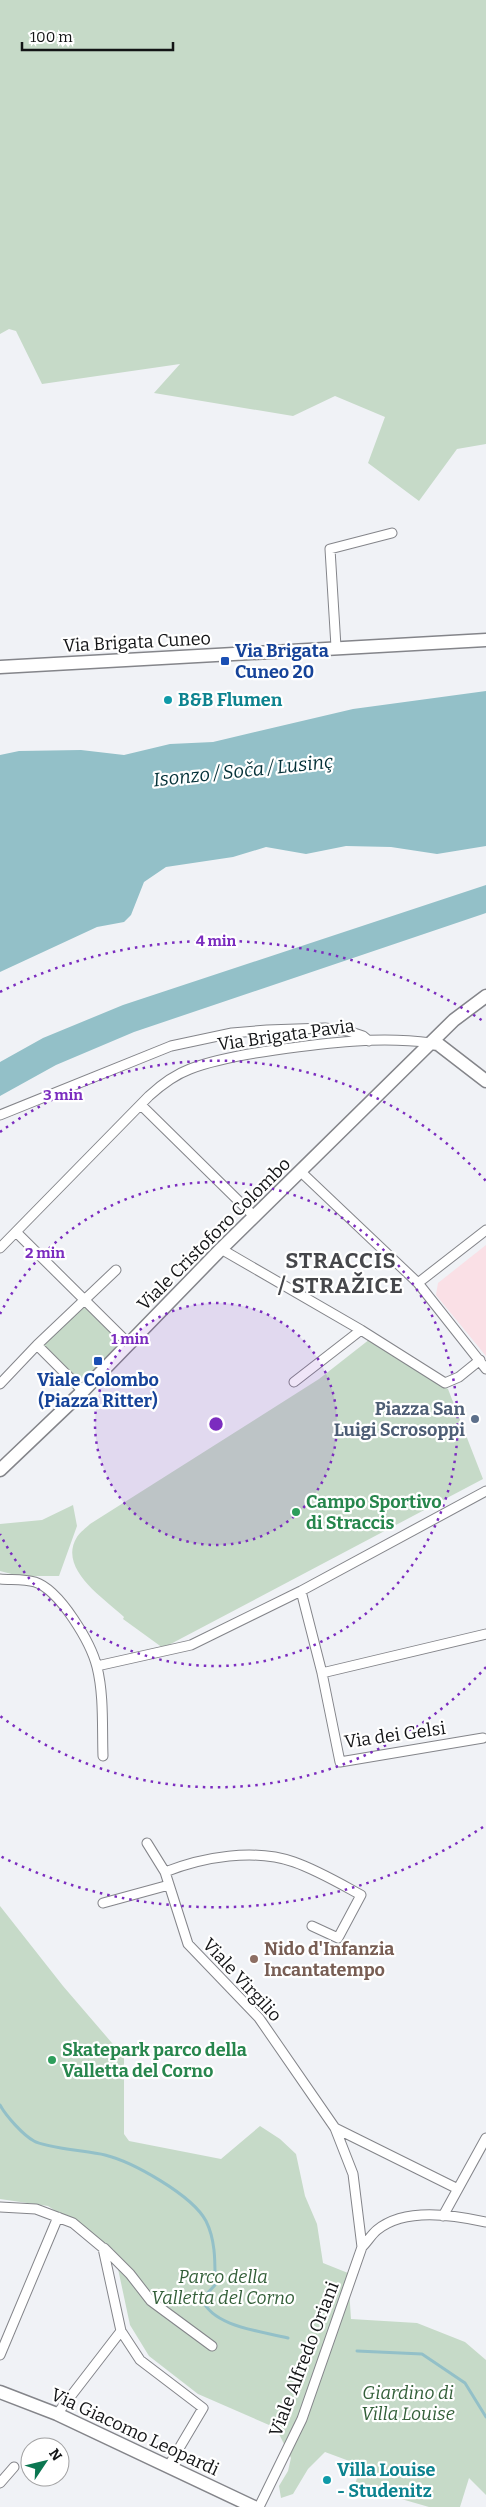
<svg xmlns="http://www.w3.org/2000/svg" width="486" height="2507" font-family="Bitter,serif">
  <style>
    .education { fill: #fae0e6 }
    .green { fill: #c6dac8 }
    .water { fill: #93c0c8 }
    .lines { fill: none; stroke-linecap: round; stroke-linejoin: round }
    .stream { stroke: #93c0c8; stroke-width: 3 }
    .street-casing { stroke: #84858a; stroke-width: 11 }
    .secondary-casing { stroke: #84858a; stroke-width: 15 }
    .street { stroke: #fff; stroke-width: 9 }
    .secondary { stroke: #fff; stroke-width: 12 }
    .ring { fill: none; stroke: #7b2cbf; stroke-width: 2.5; stroke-dasharray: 2.5 5 }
    .transit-dot { fill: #1a4fb4; stroke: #fff; stroke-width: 2 }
    .culture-dot { fill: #0f9aa8; stroke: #fff; stroke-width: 2 }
    .service-dot { fill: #5c6f8a; stroke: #fff; stroke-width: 2 }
    .leisure-dot { fill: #2e9e5b; stroke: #fff; stroke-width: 2 }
    .education-dot { fill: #8d6e63; stroke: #fff; stroke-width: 2 }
    .labels { text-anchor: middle; stroke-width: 4.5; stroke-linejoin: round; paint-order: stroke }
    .street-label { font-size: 18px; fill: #131416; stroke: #fff }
    .transit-label { font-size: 18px; font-weight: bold; fill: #164399; stroke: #fff; text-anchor: start }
    .culture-label { font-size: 18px; font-weight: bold; fill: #0d838f; stroke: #fff; text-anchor: start }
    .service-label { font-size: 18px; font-weight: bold; fill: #4e5e75; stroke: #fff; text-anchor: end }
    .leisure-label { font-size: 18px; font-weight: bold; fill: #27864d; stroke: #fff; text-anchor: start }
    .education-label { font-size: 18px; font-weight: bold; fill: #785e54; stroke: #fff; text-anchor: start }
    .park-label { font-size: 18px; font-style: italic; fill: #335f39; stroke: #fff }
    .water-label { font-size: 19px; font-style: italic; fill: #043138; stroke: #fff }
    .district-label { font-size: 22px; font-weight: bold; letter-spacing: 1px; fill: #46474b; stroke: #fff }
    .centre { fill: #7b2cbf; stroke: #fff; stroke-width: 2.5 }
    .ring-label { font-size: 15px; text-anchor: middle; font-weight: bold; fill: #7b2cbf; stroke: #fff; stroke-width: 4.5; stroke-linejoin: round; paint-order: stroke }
  </style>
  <rect width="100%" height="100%" fill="#f0f2f6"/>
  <!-- education -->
  <path class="education" d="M486 1245V1356L436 1295 438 1283Z"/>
  <!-- green -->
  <path class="green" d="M0 0H486V444L457 449 419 501 368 463 385 417 335 396 293 416 154 393 180 364 42 384 16 331 9 329 0 334Z
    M85 1299 129 1344 83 1391 37 1345Z
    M370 1339 448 1389 483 1479 163 1648 123 1619 124 1617C105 1599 57 1569 77 1537 80 1532 86 1528 90 1524L319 1379Z
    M73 1505 77 1526 59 1576H19L0 1571V1524L42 1520Z
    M0 1906 63 1986 124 2057V2134L129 2141 221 2159 260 2126 280 2139 296 2154 305 2196 317 2224 323 2263 348 2273 351 2319 417 2323 465 2342 486 2360V2495L469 2478 460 2507H429L377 2492 354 2490 360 2465 325 2452 308 2469 293 2494 281 2498 279 2486 288 2471 291 2458 276 2428 198 2394 149 2356 130 2325 114 2250 48 2206 0 2199Z"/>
  <!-- water -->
  <path class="water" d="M486 691V846L437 854 391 847 346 846 306 854 266 847 233 857 166 867 144 882 131 915 124 922 97 927 0 972V755L19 751 81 750 124 755 170 744 213 742 353 709Z
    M486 885V913L134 1032 56 1065 0 1096V1062L43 1038 123 1005Z"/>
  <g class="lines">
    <!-- stream -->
    <path class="stream" d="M0 2105C6 2116 23 2135 34 2141 45 2148 89 2151 105 2155 133 2162 192 2195 206 2221 216 2241 215 2264 215 2285L202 2299C213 2327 261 2331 288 2338
      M357 2351 422 2354 465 2383 486 2417"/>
    <defs>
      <path id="street" d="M336 647 330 549 392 533
        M141 1105 255 1217
        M0 1115 171 1046 232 1033 267 1030 325 1028 348 1031 363 1036 369 1041
        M301 1172 418 1283 486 1369
        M16 1232 129 1344
        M0 1248 149 1096C161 1085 174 1075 190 1069 216 1059 247 1054 275 1050 326 1043 379 1036 431 1043
        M221 1249 361 1330 445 1383 459 1377 480 1360
        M418 1283 486 1230
        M37 1345 83 1391
        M294 1382 361 1330
        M0 1384 37 1345 116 1270
        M0 1579C11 1580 24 1579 35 1582 60 1590 91 1643 97 1667 104 1695 102 1727 103 1756
        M301 1591 322 1673 340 1762 483 1738
        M97 1666 191 1645 301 1591 486 1491
        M322 1673 486 1634
        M147 1843 165 1872 188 1944 259 2018 335 2128 353 2174 362 2247
        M165 1872C203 1857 254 1848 294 1862 317 1870 339 1883 361 1895L338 1938 312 1926
        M103 1903 169 1885
        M335 2128 458 2189
        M0 2207 36 2209 73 2223 103 2248 121 2331 140 2360 203 2408 168 2467
        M443 2216 486 2138
        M104 2248 130 2274 151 2301 212 2346
        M0 2355 58 2217
        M57 2414 121 2331
        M0 2483 14 2467
        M259 2507 302 2419 362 2247C367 2242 372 2234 377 2230 405 2207 453 2215 486 2222"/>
      <path id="secondary" d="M0 667 486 640
        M431 1043 438 1044 486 1081
        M0 1470 83 1391 221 1249 454 1020 486 996
        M0 2392 57 2414 254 2507"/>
    </defs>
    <!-- street casing -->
    <use href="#street" class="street-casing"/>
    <!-- secondary casing -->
    <use href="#secondary" class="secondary-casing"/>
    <!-- street -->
    <use href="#street" class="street"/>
    <!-- secondary -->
    <use href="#secondary" class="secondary"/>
  </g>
  <!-- distance rings -->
  <circle cx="216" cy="1424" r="121" fill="#7b2cbf" fill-opacity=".12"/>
  <g class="ring">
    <circle cx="216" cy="1424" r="121"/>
    <path d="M0 1314A242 242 0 1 1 0 1534"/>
    <path d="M486 1667A363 363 0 0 1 0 1716M0 1132A363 363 0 0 1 486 1181"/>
    <path d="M483 1827A483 483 0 0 1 0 1856M0 992A483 483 0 0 1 483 1021"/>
  </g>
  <!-- markers -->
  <g class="transit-dot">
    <rect x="220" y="656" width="10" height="10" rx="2.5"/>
    <rect x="93" y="1356" width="10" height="10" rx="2.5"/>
  </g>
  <g class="culture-dot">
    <circle cx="168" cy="700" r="5"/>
    <circle cx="327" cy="2480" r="5"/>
  </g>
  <circle class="service-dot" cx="475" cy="1419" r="5"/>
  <g class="leisure-dot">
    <circle cx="296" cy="1512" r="5"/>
    <circle cx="52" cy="2060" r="5"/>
  </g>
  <circle class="education-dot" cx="254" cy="1959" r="5"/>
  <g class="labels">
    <!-- street labels -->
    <g class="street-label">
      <text transform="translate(137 642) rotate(-3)" y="6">Via Brigata Cuneo</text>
      <text transform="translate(286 1035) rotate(-8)" y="6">Via Brigata Pavia</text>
      <text transform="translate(214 1234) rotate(-45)" y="6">Viale Cristoforo Colombo</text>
      <text transform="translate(395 1735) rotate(-8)" y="6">Via dei Gelsi</text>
      <text transform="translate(242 1980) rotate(47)" y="6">Viale Virgilio</text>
      <text transform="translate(304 2359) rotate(-69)" y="6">Viale Alfredo Oriani</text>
      <text transform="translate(135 2432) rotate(25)" y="6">Via Giacomo Leopardi</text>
    </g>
    <!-- transit labels -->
    <g class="transit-label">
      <text x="235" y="657">Via Brigata<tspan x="235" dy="21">Cuneo 20</tspan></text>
      <text x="98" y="1386" text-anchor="middle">Viale Colombo<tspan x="98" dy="21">(Piazza Ritter)</tspan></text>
    </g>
    <!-- culture labels -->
    <g class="culture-label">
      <text x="178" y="706">B&amp;B Flumen</text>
      <text x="337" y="2476">Villa Louise<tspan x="337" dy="21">- Studenitz</tspan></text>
    </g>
    <!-- service labels -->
    <g class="service-label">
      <text x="465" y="1415">Piazza San<tspan x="465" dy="21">Luigi Scrosoppi</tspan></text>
    </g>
    <!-- leisure labels -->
    <g class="leisure-label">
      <text x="306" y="1508">Campo Sportivo<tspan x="306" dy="21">di Straccis</tspan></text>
      <text x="62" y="2056">Skatepark parco della<tspan x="62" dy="21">Valletta del Corno</tspan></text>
    </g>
    <!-- education labels -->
    <g class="education-label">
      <text x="264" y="1955">Nido d'Infanzia<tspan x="264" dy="21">Incantatempo</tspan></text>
    </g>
    <!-- park labels -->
    <g class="park-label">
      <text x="223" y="2283">Parco della<tspan x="223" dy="21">Valletta del Corno</tspan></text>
      <text x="408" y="2399">Giardino di<tspan x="408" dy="21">Villa Louise</tspan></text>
    </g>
    <!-- water labels -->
    <g class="water-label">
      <text transform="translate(243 770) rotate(-6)" y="7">Isonzo / Soča / Lusinç</text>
    </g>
    <!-- district labels -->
    <g class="district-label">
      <text x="341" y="1268">STRACCIS<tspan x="341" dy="25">/ STRAŽICE</tspan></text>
    </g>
  </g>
  <circle cx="216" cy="1424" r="8" class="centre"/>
  <g class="ring-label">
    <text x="216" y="946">4 min</text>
    <text x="63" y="1100">3 min</text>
    <text x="45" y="1258">2 min</text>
    <text x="130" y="1344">1 min</text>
  </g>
  <!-- north arrow -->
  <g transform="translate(45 2462) rotate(55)"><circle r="24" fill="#ffffff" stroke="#a1a1a2"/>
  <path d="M0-4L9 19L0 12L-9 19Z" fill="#0b7751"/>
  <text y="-8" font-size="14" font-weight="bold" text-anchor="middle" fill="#131416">N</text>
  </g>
  <!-- scale -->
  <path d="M22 42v8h151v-8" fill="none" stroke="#131416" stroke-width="2.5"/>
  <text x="30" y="42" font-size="15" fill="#131416" stroke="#ffffff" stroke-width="4" paint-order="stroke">100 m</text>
</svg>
